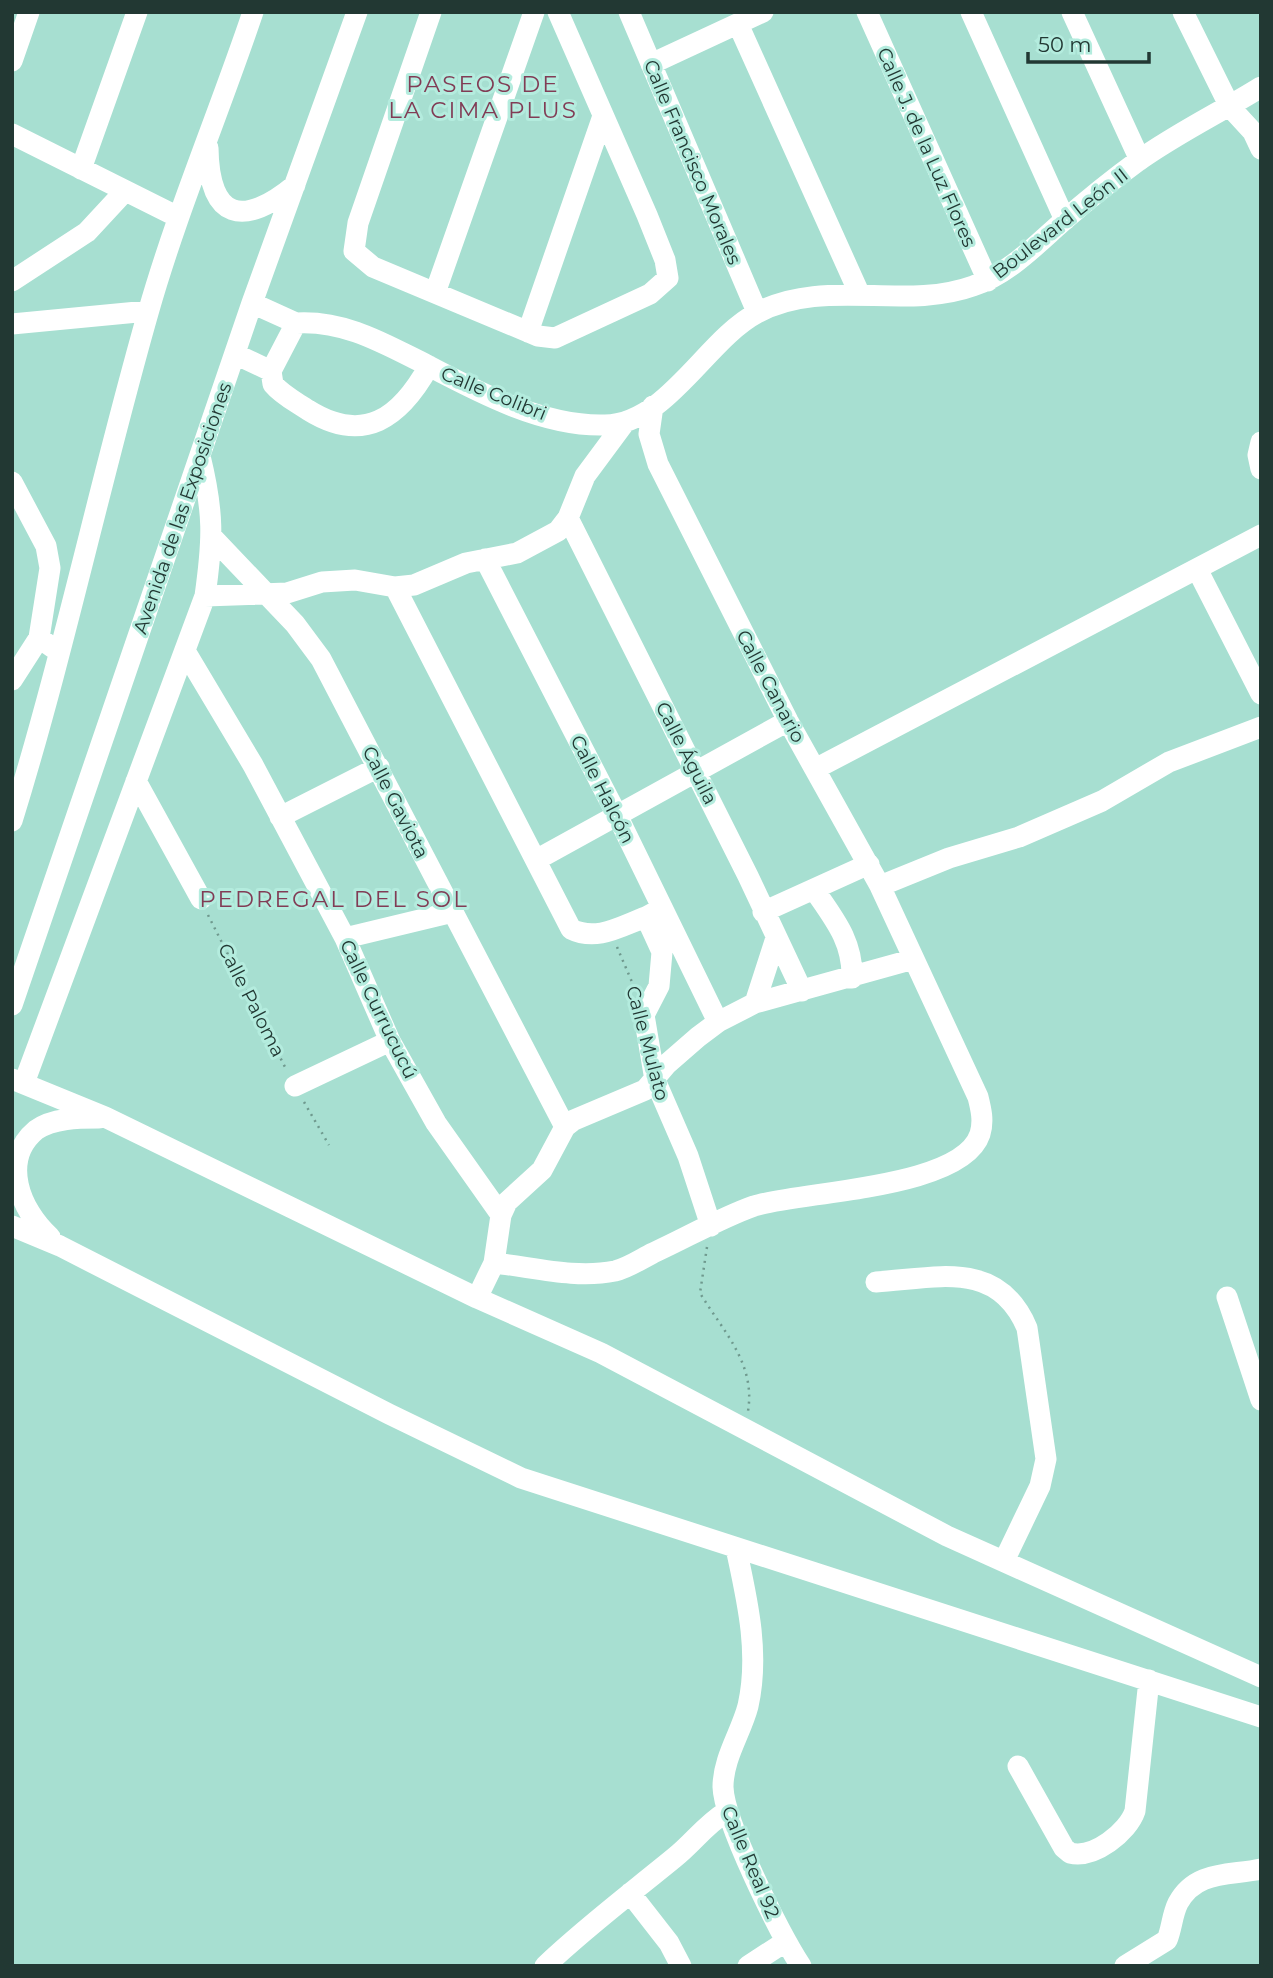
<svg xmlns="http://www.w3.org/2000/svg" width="1273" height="1978" font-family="Montserrat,sans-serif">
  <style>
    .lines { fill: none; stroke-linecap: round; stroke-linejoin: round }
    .path { stroke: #6f998e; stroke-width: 2.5; stroke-dasharray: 2 5; stroke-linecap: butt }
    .minor { stroke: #fff; stroke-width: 21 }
    .labels { text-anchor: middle; stroke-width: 6; stroke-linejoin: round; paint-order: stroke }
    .street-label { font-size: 19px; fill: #223833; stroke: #b4ecde }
    .quarter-label { font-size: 23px; letter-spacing: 2px; fill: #813c55; stroke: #b4ecde }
  </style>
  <rect width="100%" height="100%" fill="#a7dfd1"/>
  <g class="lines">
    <!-- path -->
    <path class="path" d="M208 915 287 1071
      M617 947 635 989
      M304 1102 329 1145
      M707 1247 700 1293C722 1330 756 1363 748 1411"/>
    <!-- minor -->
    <path class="minor" d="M431 12 358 223 354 251 373 267 538 336 555 338 650 294 668 278 665 260 647 215 558 12
      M629 12 757 312
      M867 12 988 281
      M971 12 1065 220
      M1072 12 1140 160
      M1183 12 1230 107 1253 132 1261 149
      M738 24 860 295
      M12 61 29 12
      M651 64 763 12
      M12 134 178 217
      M208 148C209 220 243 228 295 185
      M81 169 137 12
      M12 281 87 232 125 191
      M435 293 534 12
      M252 303 296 323
      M12 324 148 311
      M528 332 603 116
      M235 354 271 371
      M271 371 296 323C344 320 383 343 425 364 478 392 543 427 605 425 667 424 706 340 757 313 823 277 904 311 973 286 1008 274 1034 247 1061 223 1086 201 1112 180 1138 161 1177 133 1221 112 1261 87
      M271 371 273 384C282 395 296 402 308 410 364 445 400 418 429 366
      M1261 442 1258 455 1261 469
      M12 482 46 546 50 568 39 638 59 652
      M568 518 748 876 802 991
      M213 538 295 624 321 659 565 1127
      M485 559 617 815 718 1022
      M1197 569 1261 694
      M395 587 571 929C597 942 621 926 646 917
      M205 596 287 593 322 582 355 580 395 587 414 585 466 563 517 553 558 531 568 518 585 476 625 422
      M185 651 253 765 345 938 390 1041 436 1123 501 1215
      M12 680 39 638
      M815 769 1261 535
      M136 781 201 899
      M280 817 379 767
      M12 821C64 653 100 481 148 313 177 211 219 113 253 12
      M536 860 788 721
      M880 886 949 858 1019 837 1102 801 1169 762 1261 727
      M815 891C835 920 853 942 852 978
      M657 911 646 917 662 952 659 986 644 1015 655 1080 688 1156 711 1226
      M763 912 869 864
      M345 938 453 912
      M755 1003 776 938
      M12 1005 252 303 357 12
      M12 1079 105 1117 477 1298 601 1353 947 1536 1261 1677
      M24 1083 205 596C213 539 214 513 200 456
      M295 1086 390 1041
      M12 1226 60 1246 389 1414 521 1478 1261 1717
      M50 1237C20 1210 0 1160 36 1130 53 1118 79 1118 99 1118
      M494 1263C533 1267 575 1279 615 1271 628 1268 641 1259 653 1253 686 1238 720 1218 754 1206 803 1191 962 1189 980 1134 984 1121 981 1109 978 1097L880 886 788 721 658 464 649 434 653 406
      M876 1282C937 1278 998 1259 1027 1328L1046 1459 1040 1486 1004 1561
      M1227 1297 1261 1400
      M477 1298 494 1263 501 1215 507 1202 542 1170 565 1127 574 1120 645 1090 667 1064 698 1037 718 1022 755 1003 914 959
      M736 1548C747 1599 760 1653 748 1706 741 1733 723 1758 723 1787 724 1822 780 1934 801 1966
      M1018 1766 1064 1848 1070 1853C1094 1859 1128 1832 1135 1811L1149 1680
      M630 1893 669 1943 681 1966
      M545 1966C586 1927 630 1894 674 1858 693 1843 705 1825 726 1812
      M748 1966 785 1942
      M1125 1966 1167 1940C1172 1928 1172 1915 1178 1903 1196 1870 1229 1876 1261 1869"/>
  </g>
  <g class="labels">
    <!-- street labels -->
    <g class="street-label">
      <text transform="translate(927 147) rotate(66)" y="7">Calle J. de la Luz Flores</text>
      <text transform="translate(693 162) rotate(67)" y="7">Calle Francisco Morales</text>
      <text transform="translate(1060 223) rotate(-38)" y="7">Boulevard León II</text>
      <text transform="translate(494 393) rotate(22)" y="7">Calle Colibri</text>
      <text transform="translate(182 508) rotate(-71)" y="7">Avenida de las Exposiciones</text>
      <text transform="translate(771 686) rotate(62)" y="7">Calle Canario</text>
      <text transform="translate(687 753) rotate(63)" y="7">Calle Águila</text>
      <text transform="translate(603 789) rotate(63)" y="7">Calle Halcón</text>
      <text transform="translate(396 802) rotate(63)" y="7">Calle Gaviota</text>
      <text transform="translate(252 1000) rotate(63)" y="7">Calle Paloma</text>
      <text transform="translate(379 1009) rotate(64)" y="7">Calle Currucucú</text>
      <text transform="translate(648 1043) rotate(75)" y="7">Calle Mulato</text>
      <text transform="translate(751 1862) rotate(67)" y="7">Calle Real 92</text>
    </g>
    <!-- quarter labels -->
    <g class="quarter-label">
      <text x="483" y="92">PASEOS DE<tspan x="483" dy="26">LA CIMA PLUS</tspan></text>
      <text x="334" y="907">PEDREGAL DEL SOL</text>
    </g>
  </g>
  <!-- border -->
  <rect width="1273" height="1978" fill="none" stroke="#223833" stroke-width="28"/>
  <!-- scale -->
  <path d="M1028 52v10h121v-10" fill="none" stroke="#223833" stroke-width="3.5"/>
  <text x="1038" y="52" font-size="21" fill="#223833" stroke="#b4ecde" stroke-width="5" paint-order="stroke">50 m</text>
</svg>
